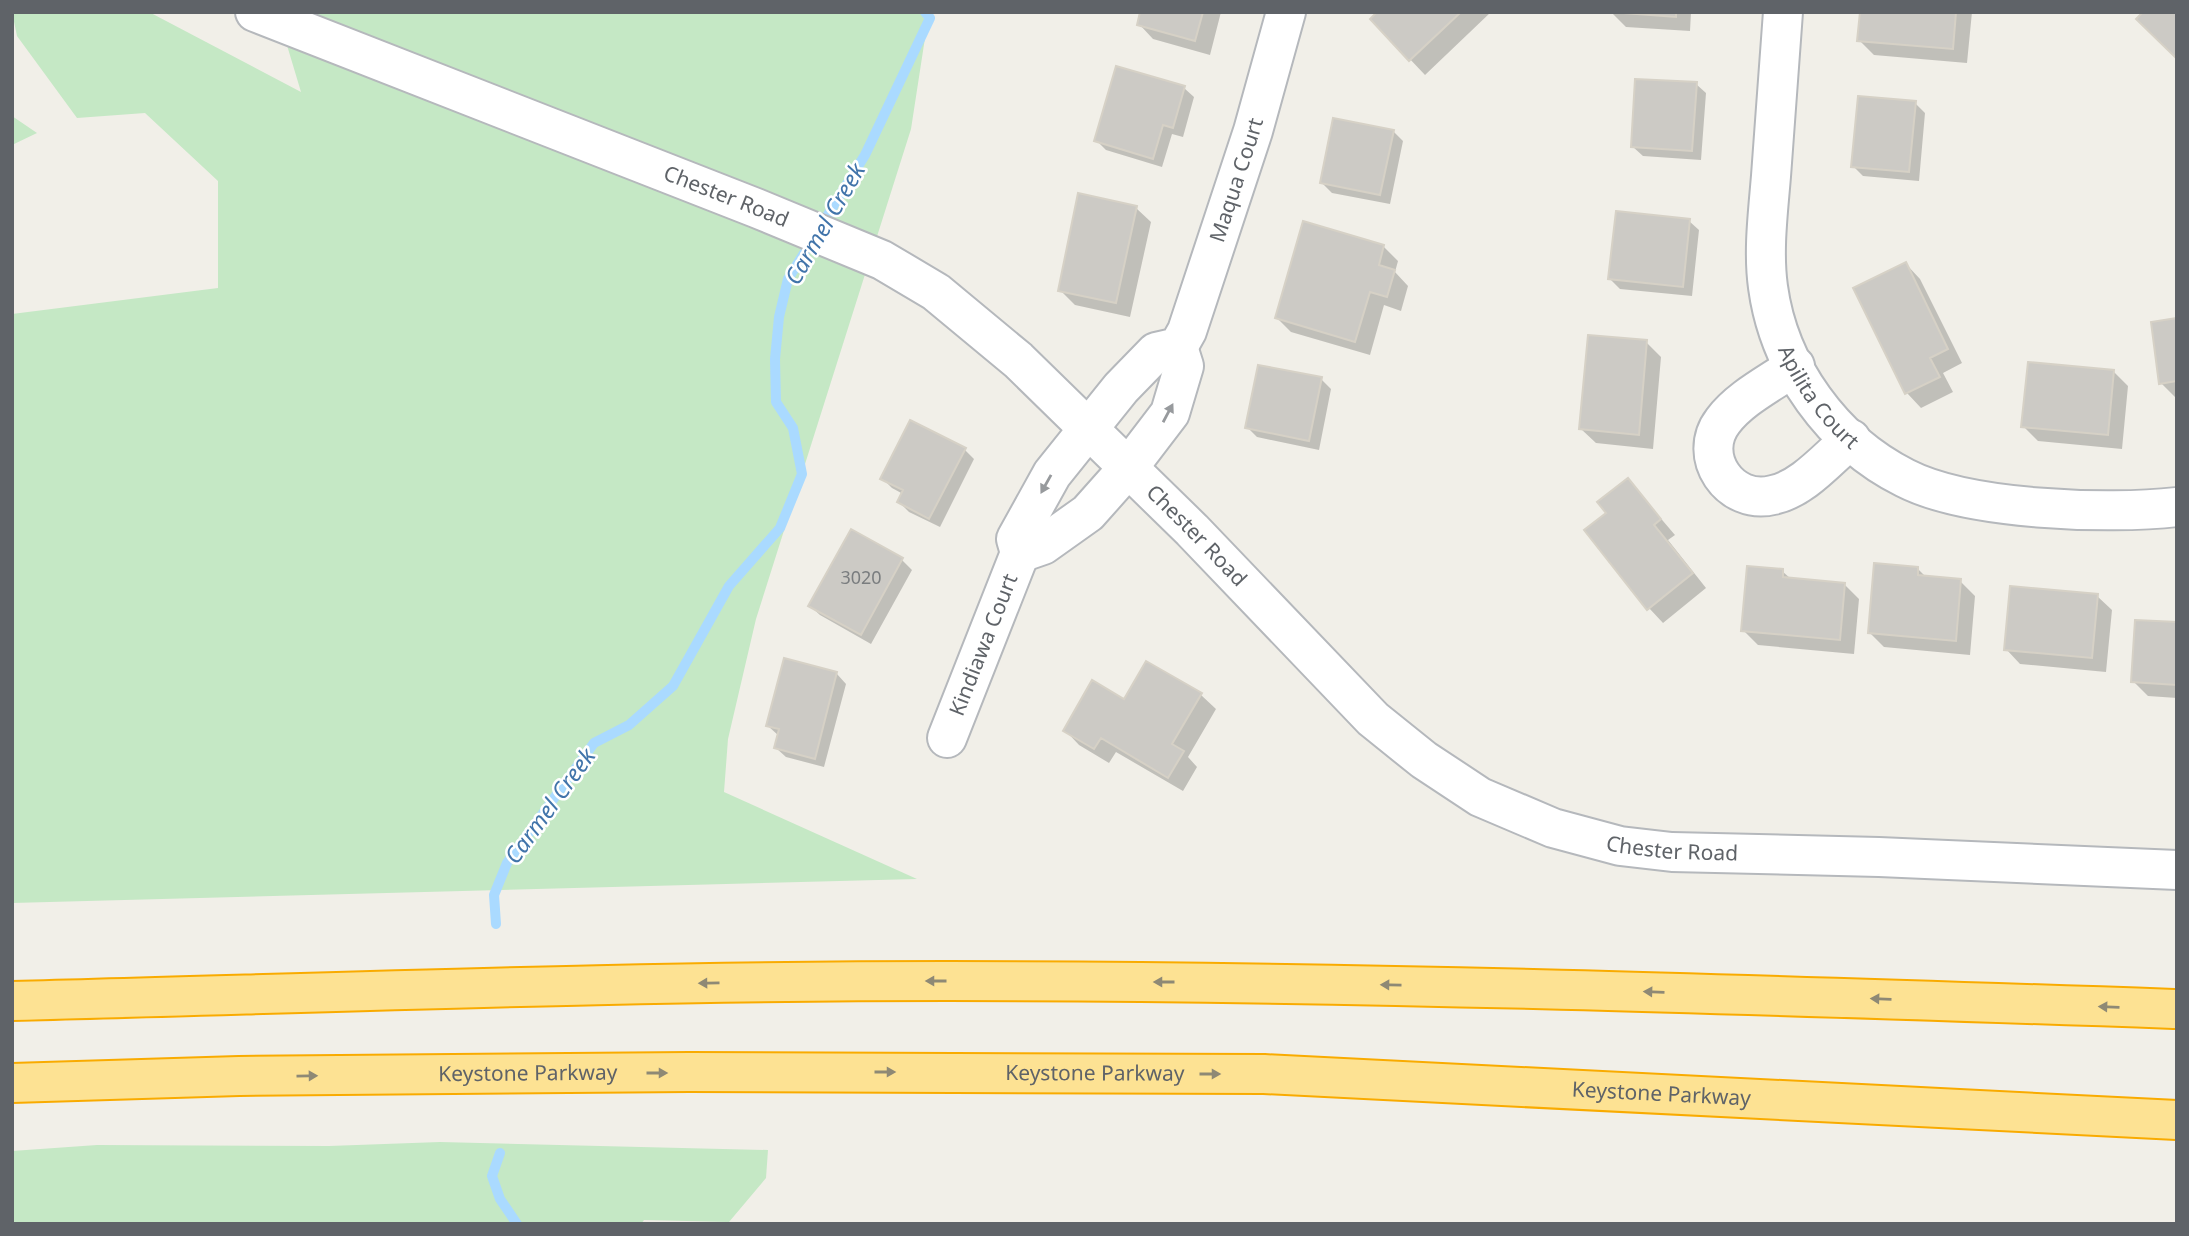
<svg xmlns="http://www.w3.org/2000/svg" width="2189" height="1236" font-family="'Noto Sans',sans-serif">
  <style>
    .green { fill: #c5e8c5 }
    .shadow { fill: #0003 }
    .lines { fill: none; stroke-linecap: round; stroke-linejoin: round }
    .stream { stroke: #aadaff; stroke-width: 10 }
    .building { fill: #cccac5; stroke: #d6d1c6; stroke-width: 2 }
    .minor-casing { stroke: #b5b8bc; stroke-width: 42 }
    .highway-casing { stroke: #f9ab00; stroke-width: 42 }
    .minor { stroke: #fff; stroke-width: 38 }
    .highway { stroke: #fde293; stroke-width: 38 }
    .oneway { fill: #979a9d }
    .oneway2 { fill: #8e8975 }
    .labels { text-anchor: middle; stroke-width: 5; stroke-linejoin: round; paint-order: stroke }
    .number-label { font-size: 18px; fill: #7a7d7f }
    .street-label { font-size: 21px; fill: #5f6368; stroke: #fff }
    .water-label { font-size: 23px; font-style: italic; fill: #4174aa; stroke: #fff }
  </style>
  <rect width="100%" height="100%" fill="#f1efe8"/>
  <!-- green -->
  <path class="green" d="M12 12H149L301 92 277 12H929L911 129 756 619 728 739 724 792 917 879 12 903V314L218 288V181L145 113 77 118 17 36Z
    M12 116 37 133 12 145Z
    M440 1142 768 1150 766 1178 729 1222 644 1220 641 1224H12V1151L97 1145 329 1146Z"/>
  <!-- shadow -->
  <path class="shadow" d="M1142 12H1221L1210 55 1153 39 1139 24Z
    M1380 12H1491L1425 75 1372 19Z
    M1691 12 1690 31 1626 27 1612 13Z
    M1861 12H1972L1967 63 1874 55 1859 40Z
    M1696 84 1706 93 1701 160 1643 156 1633 147Z
    M1184 88 1194 97 1183 137 1172 134 1162 167 1106 150 1096 140Z
    M1915 103 1925 113 1919 181 1863 176 1853 166Z
    M1393 131 1403 141 1390 204 1332 193 1322 183Z
    M1136 208 1151 222 1130 317 1075 305 1060 290Z
    M1689 221 1699 230 1692 296 1620 289 1610 279Z
    M1383 246 1398 261 1395 272 1408 286 1401 311 1384 305 1370 355 1291 332 1277 318Z
    M1906 264 1920 279 1962 363 1943 373 1953 392 1921 408 1907 393 1855 289Z
    M2177 320V397L2176 398 2161 383Z
    M1646 342 1661 357 1653 449 1596 443 1581 429Z
    M2113 371 2128 386 2122 449 2038 441 2023 426Z
    M1321 379 1331 389 1319 450 1257 437 1247 427Z
    M965 450 974 459 940 527 909 512 899 502 903 494 892 488 883 479Z
    M1628 480 1675 535 1668 540 1706 588 1663 623 1649 608 1608 513Z
    M852 532 902 560 912 570 871 644 820 615 810 606Z
    M1918 569 1927 578 1960 581 1975 596 1970 655 1884 647 1870 633Z
    M1782 571 1791 579 1844 584 1859 599 1854 654 1758 645 1743 630Z
    M2097 596 2112 610 2106 672 2020 664 2006 649Z
    M2177 624V698L2148 696 2133 681Z
    M1147 663 1201 695 1216 709 1188 757 1197 767 1183 791 1116 752 1109 763 1079 745 1065 730 1125 701Z
    M837 674 846 684 824 767 786 757 776 748 779 736 768 726Z"/>
  <g class="lines">
    <!-- stream -->
    <path class="stream" d="M496 924 494 895 507 863 594 743 629 725 673 686 729 586 780 528 802 474 793 428 776 402 775 359 779 317 788 279 865 155 930 18 925 12
      M500 1153 492 1176 500 1199 517 1224"/>
  </g>
  <!-- building -->
  <path class="building" d="M1140 12H1203L1195 41 1137 25Z
    M1377 12H1461L1409 61 1370 19Z
    M1610 12H1676V17Z
    M1860 12H1956L1953 49 1857 41Z
    M2143 12H2177V59L2136 19Z
    M1116 66 1185 86 1173 128 1163 125 1153 159 1094 141Z
    M1635 79 1697 82 1692 151 1631 147Z
    M1858 96 1916 101 1909 172 1851 167Z
    M1333 118 1394 130 1380 195 1320 183Z
    M1078 193 1137 206 1116 303 1058 291Z
    M1616 211 1690 219 1683 287 1608 279Z
    M1303 221 1384 245 1379 265 1395 270 1387 297 1370 292 1355 342 1275 318Z
    M1906 262 1948 349 1930 358 1940 377 1905 394 1853 288Z
    M2177 318V381L2159 384 2151 322Z
    M1588 335 1647 340 1639 435 1579 429Z
    M2028 362 2114 370 2108 435 2021 427Z
    M1258 365 1322 377 1309 441 1245 428Z
    M910 420 966 448 929 519 897 502 903 490 880 479Z
    M1628 478 1661 519 1654 525 1693 573 1647 610 1584 530 1606 513 1597 502Z
    M851 529 903 558 861 635 808 606Z
    M1874 563 1918 567V575L1961 579 1956 641 1868 633Z
    M1747 566 1783 569V577L1845 583 1840 640 1741 631Z
    M2010 586 2098 594 2092 658 2004 650Z
    M2135 620 2177 622V685L2131 682Z
    M784 658 837 672 815 759 774 748 779 729 766 726Z
    M1146 661 1202 693 1172 744 1184 751 1168 778 1101 738 1094 749 1063 731 1092 680 1124 699Z"/>
  <g class="lines">
    <defs>
      <g id="minor">
        <path id="s1" d="M255 12 756 208 882 260 936 292 1018 360 1192 530 1373 719 1424 760 1480 797 1553 828 1620 846 1672 852 1879 857 2177 870"/>
        <path id="s2" d="M1783 12C1779 67 1775 122 1771 176 1768 213 1763 251 1768 287 1779 368 1833 442 1905 478 1967 510 2107 515 2177 507"/>
        <path d="M1795 366C1771 383 1740 398 1723 421 1696 456 1730 506 1773 495 1803 489 1828 458 1851 439"/>
        <path d="M1020 553 1043 545 1088 513 1128 468 1170 413 1184 366 1178 347"/>
        <path id="s3" d="M947 738 1020 553 1016 539 1052 474 1121 388 1156 352 1178 347 1187 331 1253 131 1286 12"/>
      </g>
      <g id="highway">
        <path d="M12 1001C324 993 636 981 948 981 1358 981 1767 995 2177 1009"/>
        <path id="s4" d="M12 1083 239 1076 689 1072 1264 1074 2177 1120"/>
      </g>
    </defs>
    <!-- minor casing -->
    <use href="#minor" class="minor-casing"/>
    <!-- highway casing -->
    <use href="#highway" class="highway-casing"/>
    <!-- minor -->
    <use href="#minor" class="minor"/>
    <!-- highway -->
    <use href="#highway" class="highway"/>
  </g>
  <!-- one-way arrows -->
  <defs><path id="oneway-solid" d="M-6-.8H1V-3.2L6.5 0L1 3.2V.8H-6Z" transform="scale(1.75)"/></defs>
  <g class="oneway">
    <use href="#oneway-solid" transform="translate(1168 413) rotate(-62)"/>
    <use href="#oneway-solid" transform="translate(1046 484) rotate(119)"/>
  </g>
  <g class="oneway2">
    <use href="#oneway-solid" transform="translate(936 981) rotate(180)"/>
    <use href="#oneway-solid" transform="translate(1164 982) rotate(-180)"/>
    <use href="#oneway-solid" transform="translate(709 983) rotate(179)"/>
    <use href="#oneway-solid" transform="translate(1391 985) rotate(-179)"/>
    <use href="#oneway-solid" transform="translate(1654 992) rotate(-178)"/>
    <use href="#oneway-solid" transform="translate(1881 999) rotate(-178)"/>
    <use href="#oneway-solid" transform="translate(2109 1007) rotate(-178)"/>
    <use href="#oneway-solid" transform="translate(885 1072)"/>
    <use href="#oneway-solid" transform="translate(657 1073)"/>
    <use href="#oneway-solid" transform="translate(1210 1074)"/>
    <use href="#oneway-solid" transform="translate(307 1076) rotate(-1)"/>
  </g>
  <g class="labels">
    <!-- number labels -->
    <g class="number-label">
      <text x="861" y="584">3020</text>
    </g>
    <!-- street labels -->
    <g class="street-label">
      <text dy="7" stroke="none"><textPath href="#s3" startOffset="648">Maqua Court</textPath></text>
      <text dy="7" stroke="none"><textPath href="#s1" startOffset="506">Chester Road</textPath></text>
      <text dy="7" stroke="none"><textPath href="#s2" startOffset="399">Apilita Court</textPath></text>
      <text dy="7" stroke="none"><textPath href="#s1" startOffset="1094">Chester Road</textPath></text>
      <text dy="7" stroke="none"><textPath href="#s3" startOffset="100">Kindiawa Court</textPath></text>
      <text dy="7" stroke="none"><textPath href="#s1" startOffset="1682">Chester Road</textPath></text>
      <text dy="7" stroke="none"><textPath href="#s4" startOffset="1083">Keystone Parkway</textPath></text>
      <text dy="7" stroke="none"><textPath href="#s4" startOffset="516">Keystone Parkway</textPath></text>
      <text dy="7" stroke="none"><textPath href="#s4" startOffset="1650">Keystone Parkway</textPath></text>
    </g>
    <!-- water labels -->
    <g class="water-label">
      <text transform="translate(825 224) rotate(-60)" y="8">Carmel Creek</text>
      <text transform="translate(550 806) rotate(-54)" y="8">Carmel Creek</text>
    </g>
  </g>
  <!-- border -->
  <rect width="2189" height="1236" fill="none" stroke="#5f6368" stroke-width="28"/>
</svg>
